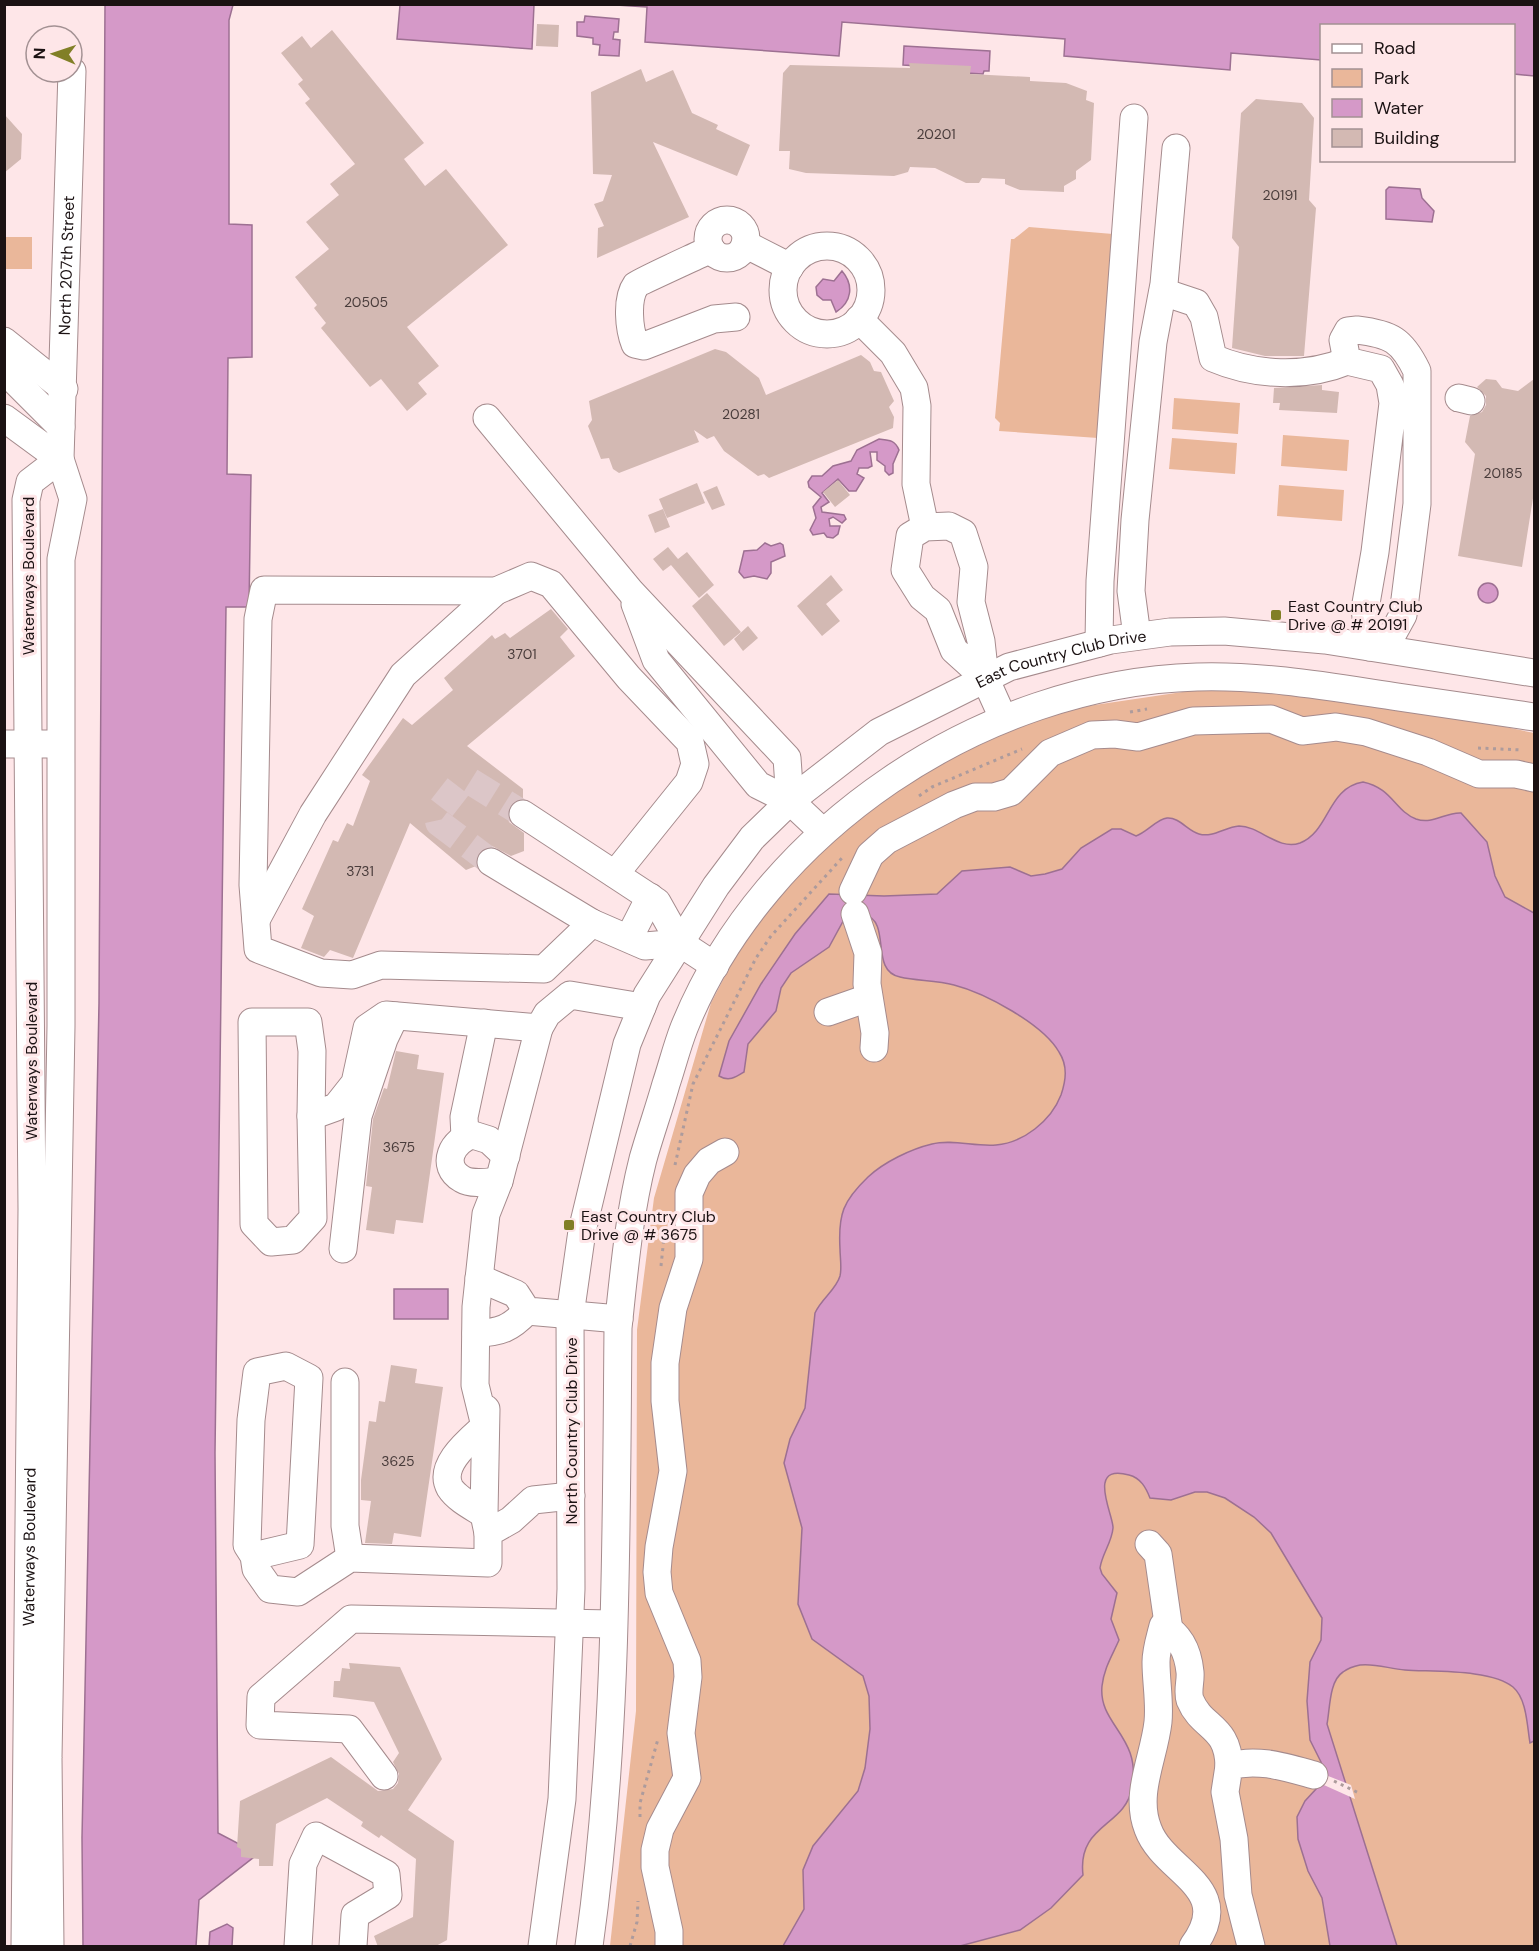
<svg xmlns="http://www.w3.org/2000/svg" width="1539" height="1951" font-family="'DM Sans',sans-serif">
  <style>
    .green { fill: #eab79a }
    .water { fill: #d599c8; stroke: #9d7092; stroke-width: 1.5 }
    .pier { fill: #fee6e8 }
    .building { fill: #d3b9b3 }
    .lines { fill: none; stroke-linecap: round; stroke-linejoin: round }
    .minor-tunnel { stroke: #dcc6c8; stroke-width: 27; stroke-dasharray: 27 14; stroke-linecap: butt }
    .minor-casing { stroke: #a58b8d; stroke-width: 29 }
    .path { stroke: #ad9b9c; stroke-width: 3; stroke-dasharray: 3 4.5; stroke-linecap: butt }
    .minor { stroke: #fff; stroke-width: 27 }
    .poi-dot { fill: #817f26; stroke: #fee6e8; stroke-width: 2 }
    .labels { text-anchor: middle; stroke-width: 6; stroke-linejoin: round; paint-order: stroke }
    .number-label { font-size: 14px; fill: #493c3b }
    .street-label { font-size: 16px; fill: #1b1213; stroke: #fee6e8 }
    .poi-label { font-size: 16px; fill: #1b1213; stroke: #fee6e8; text-anchor: start }
  </style>
  <rect width="100%" height="100%" fill="#fee6e8"/>
  <!-- green -->
  <path class="green" d="M1029 227 1113 234 1098 438 999 431 1000 423 995 418 1011 239H1014Z
    M5 237H32V269H5Z
    M1174 398 1240 403 1238 434 1172 429Z
    M1283 435 1349 440 1347 471 1281 466Z
    M1172 438 1237 443 1235 474 1169 469Z
    M1279 485 1344 490 1342 521 1277 516Z
    M1223 686 1397 704 1534 733V1946H610L636 1711 637 1330 654 1198 711 1003 747 934 815 852 925 770 1054 711Z"/>
  <!-- water -->
  <path class="water" d="M105 5H233L229 20V224L252 225V357L228 358 227 474 251 475 249 607H226L215 1453 218 1833 258 1854 199 1900 196 1946H83L82 1838 99 1003Z
    M400 5H534L532 49 397 39Z
    M616 5H1534V76L1514 74V26H1322L1321 60 1231 53 1230 70 1064 56 1065 39 842 22 839 56 645 42 647 7Z
    M585 16 619 19 618 32H614L613 39 620 40 619 56 599 55 600 45 593 44V38L577 36V22H584Z
    M904 46 990 51 989 71H984L983 74 966 73V69L903 65Z
    M1389 187 1420 189 1422 198 1434 211 1432 222 1386 219V190Z
    M842 271C854 285 852 302 836 312L831 300H823L817 295 816 287 823 279 834 281Z
    M879 439C889 440 895 440 899 450L893 464V473L889 475 885 471V466L877 460V452H870L872 466 868 468H859L857 474 864 478 856 491H849L838 479 822 493 829 502 821 507 822 512 844 515 846 519 842 523 833 517 829 519 830 526H840L838 534 833 538 827 537 824 533 813 535 810 530 816 518 813 507 821 497 809 487 808 482 812 476H822L833 466 851 461 857 450Z
    M765 543 771 546 780 543 783 545 785 556 771 562V573L767 579 754 576 744 578 739 572 744 551 757 550Z
    M1478 593a10 10 0 1 1 20 0a10 10 0 1 1-20 0Z
    M1363 782C1392 788 1395 811 1416 819 1433 825 1445 812 1461 813L1487 842 1495 876 1505 897 1534 913V1741L1530 1743C1527 1726 1527 1699 1513 1687 1492 1669 1432 1672 1405 1670 1390 1669 1375 1663 1360 1665 1355 1666 1347 1669 1343 1672 1329 1681 1330 1709 1327 1724L1397 1946H1330L1322 1898 1308 1871 1298 1839 1297 1817 1305 1801 1316 1789 1323 1766 1310 1740 1307 1701 1310 1662 1321 1640 1322 1618 1271 1533 1254 1517 1225 1498 1207 1492H1195L1171 1500 1150 1498C1146 1488 1141 1478 1129 1475 1085 1463 1114 1516 1113 1528 1112 1542 1102 1554 1100 1568L1102 1574 1117 1593 1111 1619 1119 1640C1112 1656 1104 1668 1102 1686 1098 1725 1142 1736 1132 1788 1125 1827 1077 1824 1083 1875L1051 1908 1020 1930 960 1946H783L804 1909 803 1870 813 1846 858 1791 865 1768 870 1729 869 1696 863 1676 812 1639 798 1604 802 1528 784 1463 790 1439 805 1408 815 1313C821 1299 836 1290 840 1276 842 1268 840 1257 840 1249 838 1214 843 1201 868 1177 884 1162 911 1149 932 1144 953 1139 975 1147 996 1145 1023 1143 1051 1121 1061 1095 1066 1080 1068 1066 1059 1052 1043 1024 985 993 954 985 936 980 917 981 900 977 869 971 892 922 865 915 860 914 853 914 847 914L829 947 791 973 781 988 776 1011 748 1044 744 1072C736 1077 729 1082 719 1076L729 1041 761 984 795 934 829 894 884 896 937 894 962 871 1010 867 1031 876 1045 874 1062 869 1081 848 1112 829H1121L1136 836C1147 832 1157 819 1167 818 1179 817 1188 831 1199 834 1213 838 1225 827 1239 826 1260 826 1278 851 1300 843 1330 831 1327 788 1363 782Z
    M394 1289H448V1319H394Z
    M227 1924 233 1928 232 1946H209L210 1932Z"/>
  <!-- pier -->
  <path class="pier" d="M1318 1772 1351 1785 1355 1799 1315 1781Z"/>
  <!-- building -->
  <path class="building" d="M537 24 559 25 558 47 536 46Z
    M332 30 424 143 404 159 425 186 446 169 508 245 407 327 439 366 418 383 427 394 407 411 381 379 370 387 321 328 326 323 314 308 317 305 295 277 329 249 306 222 339 195 330 184 355 164 305 103 310 99 298 84 303 80 281 53 302 36 311 48Z
    M909 63 971 66 970 74 1030 77V81L1066 83 1087 91 1086 100 1094 103 1091 160 1076 171V179L1064 186V192L1020 190 1005 184V179L982 178 979 183H966L935 168 910 167 908 172 894 176 806 173 789 169 790 151H779L783 73 790 65 910 68Z
    M641 69 646 82 673 70 692 113 718 125 716 129 750 145 737 176 653 142 689 217 597 258 598 228 604 226 594 204 603 201 612 175 593 174 591 92Z
    M1256 99 1302 103 1314 118 1309 200 1316 208 1304 356H1265L1232 348 1239 247 1232 238 1241 113Z
    M4 114 22 134 21 159 4 173Z
    M715 349 726 352 759 378 766 395 861 355 870 362 874 371 881 372 894 401 889 407 894 417 893 428 769 478 764 474 758 476 724 451 714 436 707 439 694 430 699 442 619 473 613 469 609 458 601 459 588 426 592 420 589 401Z
    M1486 379 1496 380 1502 388 1518 391 1534 379V492L1522 567 1458 556 1475 454 1465 442 1470 416 1482 412 1486 405V396L1477 387Z
    M1322 385V390L1339 392 1337 413 1279 410 1280 403H1273L1274 388Z
    M838 480 850 495 835 507 823 492Z
    M697 483 705 503 667 518 659 499Z
    M717 486 725 505 712 510 703 492Z
    M663 509 670 527 655 533 648 515Z
    M668 547 678 559 687 552 714 585 699 598 671 565 663 571 653 559Z
    M831 575 843 590 826 604 840 621 822 636 797 606Z
    M707 593 741 632 724 646 692 606Z
    M551 609 568 629 560 637 575 656 467 746 523 789V798L510 805 507 814 509 822 524 833V851L511 856 492 846 484 848 477 854 476 866 466 870 410 823 353 958 330 950 324 957 301 948 314 916 302 909 333 840 338 842 347 823 353 826 370 781 362 775 403 718 412 725 453 690 444 678 492 635 495 639 505 633 510 638Z
    M748 626 758 638 743 651 734 639Z
    M396 1051 419 1055 417 1069 444 1073 423 1223 396 1220 394 1234 366 1230 372 1187 366 1186 373 1119 384 1088 387 1089Z
    M391 1365 417 1369 415 1383 443 1387 421 1537 394 1533 392 1544 365 1543 371 1501 361 1500V1480L369 1421 376 1422 379 1401 385 1402Z
    M349 1663 400 1667 442 1759 408 1810 454 1841 447 1940 434 1947H378L374 1936 413 1917 416 1859 381 1835 379 1838 361 1826 363 1822 327 1798 276 1824 273 1866H259V1859L241 1857V1849L237 1847 240 1801 331 1757 378 1791 393 1789 398 1783 399 1774 393 1762 399 1753 374 1702 333 1697 334 1681H340L342 1668 350 1669Z"/>
  <g class="lines">
    <!-- minor-tunnel -->
    <path class="minor-tunnel" d="M491 862 439 823 437 814 461 783 470 781 523 814"/>
    <defs>
      <g id="minor">
        <circle cx="727" cy="239" r="19"/>
        <path d="M745 244 790 267"/>
        <circle cx="827" cy="290" r="44"/>
        <path d="M711 249C701 254 639 282 636 285 626 299 629 329 635 344L644 346 714 319 736 317"/>
        <path d="M1163 292 1196 303 1204 317 1213 358C1255 376 1306 378 1347 361"/>
        <path d="M859 319 893 353 914 388 917 406 916 484 925 527"/>
        <path d="M1357 330C1391 334 1402 340 1417 371V504L1403 615 1392 635 1370 647 1365 609 1375 552 1393 403 1390 385 1381 369 1347 361 1343 340 1348 331Z"/>
        <path d="M4 341 64 389"/>
        <path d="M4 370 61 427"/>
        <path d="M1459 398 1471 401"/>
        <path d="M4 418 60 459"/>
        <path d="M487 418 631 592 787 758 790 801"/>
        <path d="M635 604 656 660 758 785 790 801 823 832"/>
        <path d="M1137 636 1131 591 1135 520 1153 342 1164 284 1176 148"/>
        <path d="M1099 643 1100 581 1134 118"/>
        <path d="M985 678 954 650 938 610 922 597 905 570 910 536 925 527 949 526 963 533 974 567 971 602 981 641 985 678 1003 718"/>
        <path d="M4 744H48"/>
        <path d="M523 814 657 902 680 943 715 966"/>
        <path d="M491 862 592 923"/>
        <path d="M615 874 689 782 695 764 690 742 629 678 551 584 531 576 496 591 264 590 258 619 253 885 258 949 321 973 352 975 381 965 544 969 592 923 645 946 680 943"/>
        <path d="M853 891 870 855 887 840 954 805 975 797H994L1011 792 1050 753 1092 735 1115 734 1138 737 1193 721 1271 719 1302 731 1336 727 1366 732 1428 752 1479 774H1516L1534 778"/>
        <path d="M855 914 868 953 867 984 875 1033 874 1048"/>
        <path d="M256 920 313 814 403 675 496 591"/>
        <path d="M629 938 650 897"/>
        <path d="M828 1012 868 998"/>
        <path d="M252 1022H308L312 1051 311 1116 313 1218 293 1240 271 1242 254 1224Z"/>
        <path d="M311 1116 336 1107 355 1083 367 1028 386 1015 539 1028 547 1014 570 995 642 1007"/>
        <path d="M465 1137 464 1117 484 1023"/>
        <path d="M499 1181C488 1182 472 1185 462 1179 439 1166 453 1139 473 1135L489 1140 506 1156"/>
        <path d="M343 1249 358 1116 384 1039 395 1016"/>
        <path d="M479 1278 516 1294 527 1311 619 1319"/>
        <path d="M476 1333C500 1333 511 1328 527 1311"/>
        <path d="M345 1382V1526L350 1558"/>
        <path d="M486 1409 484 1514 488 1533"/>
        <path d="M485 1426 475 1385 476 1307 486 1214 499 1181 539 1028"/>
        <path d="M484 1514C473 1507 457 1499 450 1488 437 1465 471 1439 485 1426"/>
        <path d="M1149 1544 1158 1554 1169 1630"/>
        <path d="M254 1556 300 1545 309 1378 286 1366 257 1372 251 1420 247 1545 254 1556 256 1569 270 1589 298 1592 350 1558 488 1563V1533L511 1520 533 1500 571 1496"/>
        <path d="M384 1776 349 1729 260 1725 261 1697 351 1619 612 1624"/>
        <path id="s1" d="M25 1946 32 1209 26 500 30 482 60 459"/>
        <path id="s2" d="M50 1946 48 1758 61 1026V559L73 499 60 459 72 71"/>
        <path d="M298 1946 303 1864 316 1836 386 1874 388 1895 355 1915 353 1946"/>
        <path id="s3" d="M542 1946 562 1799 571 1589 570 1315 582 1231 627 1044 647 995 716 886 752 838 790 801 879 732 1009 667 1111 640 1170 632 1224 631 1325 640 1534 673"/>
        <path d="M589 1946C618 1742 616 1534 618 1328 624 1272 629 1214 643 1159 650 1134 659 1109 666 1084 672 1066 677 1046 684 1028 764 829 983 683 1197 677 1265 675 1331 687 1398 697 1444 704 1489 710 1534 717"/>
        <path d="M669 1946V1931L655 1867V1850L660 1829 687 1778 681 1733 688 1677 687 1661 659 1593 657 1572 659 1547 673 1471 665 1401V1363L673 1308 689 1259V1193L697 1175 709 1161 725 1152"/>
        <path d="M1193 1946C1237 1887 1164 1873 1148 1829 1134 1794 1154 1758 1158 1722 1160 1702 1156 1682 1156 1662 1156 1650 1160 1638 1163 1626 1180 1635 1188 1652 1190 1672 1191 1681 1187 1691 1190 1700 1202 1729 1228 1725 1229 1766"/>
        <path d="M1251 1946 1238 1895 1234 1839 1225 1792 1229 1766C1258 1758 1285 1767 1314 1775"/>
      </g>
    </defs>
    <!-- minor casing -->
    <use href="#minor" class="minor-casing"/>
    <!-- path -->
    <path class="path" d="M1130 712 1147 709
      M1478 748 1522 750
      M919 796 932 787 1022 749
      M675 1165 693 1084 756 958 771 936 842 858
      M661 1266 664 1237
      M1334 1781 1359 1793
      M640 1817V1803L658 1739
      M630 1946 637 1922 638 1901"/>
    <!-- minor -->
    <use href="#minor" class="minor"/>
  </g>
  <!-- markers -->
  <g class="poi-dot">
    <rect x="1270" y="609" width="12" height="12" rx="3"/>
    <rect x="563" y="1219" width="12" height="12" rx="3"/>
  </g>
  <g class="labels">
    <!-- number labels -->
    <g class="number-label">
      <text x="936" y="139">20201</text>
      <text x="1280" y="200">20191</text>
      <text x="366" y="307">20505</text>
      <text x="741" y="419">20281</text>
      <text x="1503" y="478">20185</text>
      <text x="522" y="659">3701</text>
      <text x="360" y="876">3731</text>
      <text x="399" y="1152">3675</text>
      <text x="398" y="1466">3625</text>
    </g>
    <!-- street labels -->
    <g class="street-label">
      <text dy="6" stroke="none"><textPath href="#s2" startOffset="1684">North 207th Street</textPath></text>
      <text transform="translate(28 576) rotate(-90)" y="6">Waterways Boulevard</text>
      <text dy="6" stroke="none"><textPath href="#s3" startOffset="1515">East Country Club Drive</textPath></text>
      <text transform="translate(31 1061) rotate(-90)" y="6">Waterways Boulevard</text>
      <text transform="translate(571 1431) rotate(-90)" y="6">North Country Club Drive</text>
      <text dy="6" stroke="none"><textPath href="#s1" startOffset="399">Waterways Boulevard</textPath></text>
    </g>
    <!-- poi labels -->
    <g class="poi-label">
      <text x="1288" y="612">East Country Club<tspan x="1288" dy="18">Drive @ # 20191</tspan></text>
      <text x="581" y="1222">East Country Club<tspan x="581" dy="18">Drive @ # 3675</tspan></text>
    </g>
  </g>
  <!-- border -->
  <rect width="1539" height="1951" fill="none" stroke="#1b1213" stroke-width="12"/>
  <!-- legend -->
  <rect x="1320" y="24" width="195" height="138" fill="#fee6e8" stroke="#a39193" stroke-width="1.5"/>
  <rect x="1332" y="44" width="30" height="9" fill="#ffffff" stroke="#a39193" stroke-width="1.5"/>
  <text x="1374" y="54" font-size="18" fill="#1b1213">Road</text>
  <rect x="1332" y="69" width="30" height="18" fill="#eab79a" stroke="#a39193" stroke-width="1.5"/>
  <text x="1374" y="84" font-size="18" fill="#1b1213">Park</text>
  <rect x="1332" y="99" width="30" height="18" fill="#d599c8" stroke="#a39193" stroke-width="1.5"/>
  <text x="1374" y="114" font-size="18" fill="#1b1213">Water</text>
  <rect x="1332" y="129" width="30" height="18" fill="#d3b9b3" stroke="#a39193" stroke-width="1.5"/>
  <text x="1374" y="144" font-size="18" fill="#1b1213">Building</text>
  <!-- north arrow -->
  <g transform="translate(54 54) rotate(272)"><circle r="28" fill="#fee6e8" stroke="#a39193" stroke-width="1.5"/>
  <path d="M0-4.5L10 22L0 15L-10 22Z" fill="#817f26"/>
  <text y="-9" font-size="16" font-weight="bold" text-anchor="middle" fill="#1b1213">N</text>
  </g>
</svg>
